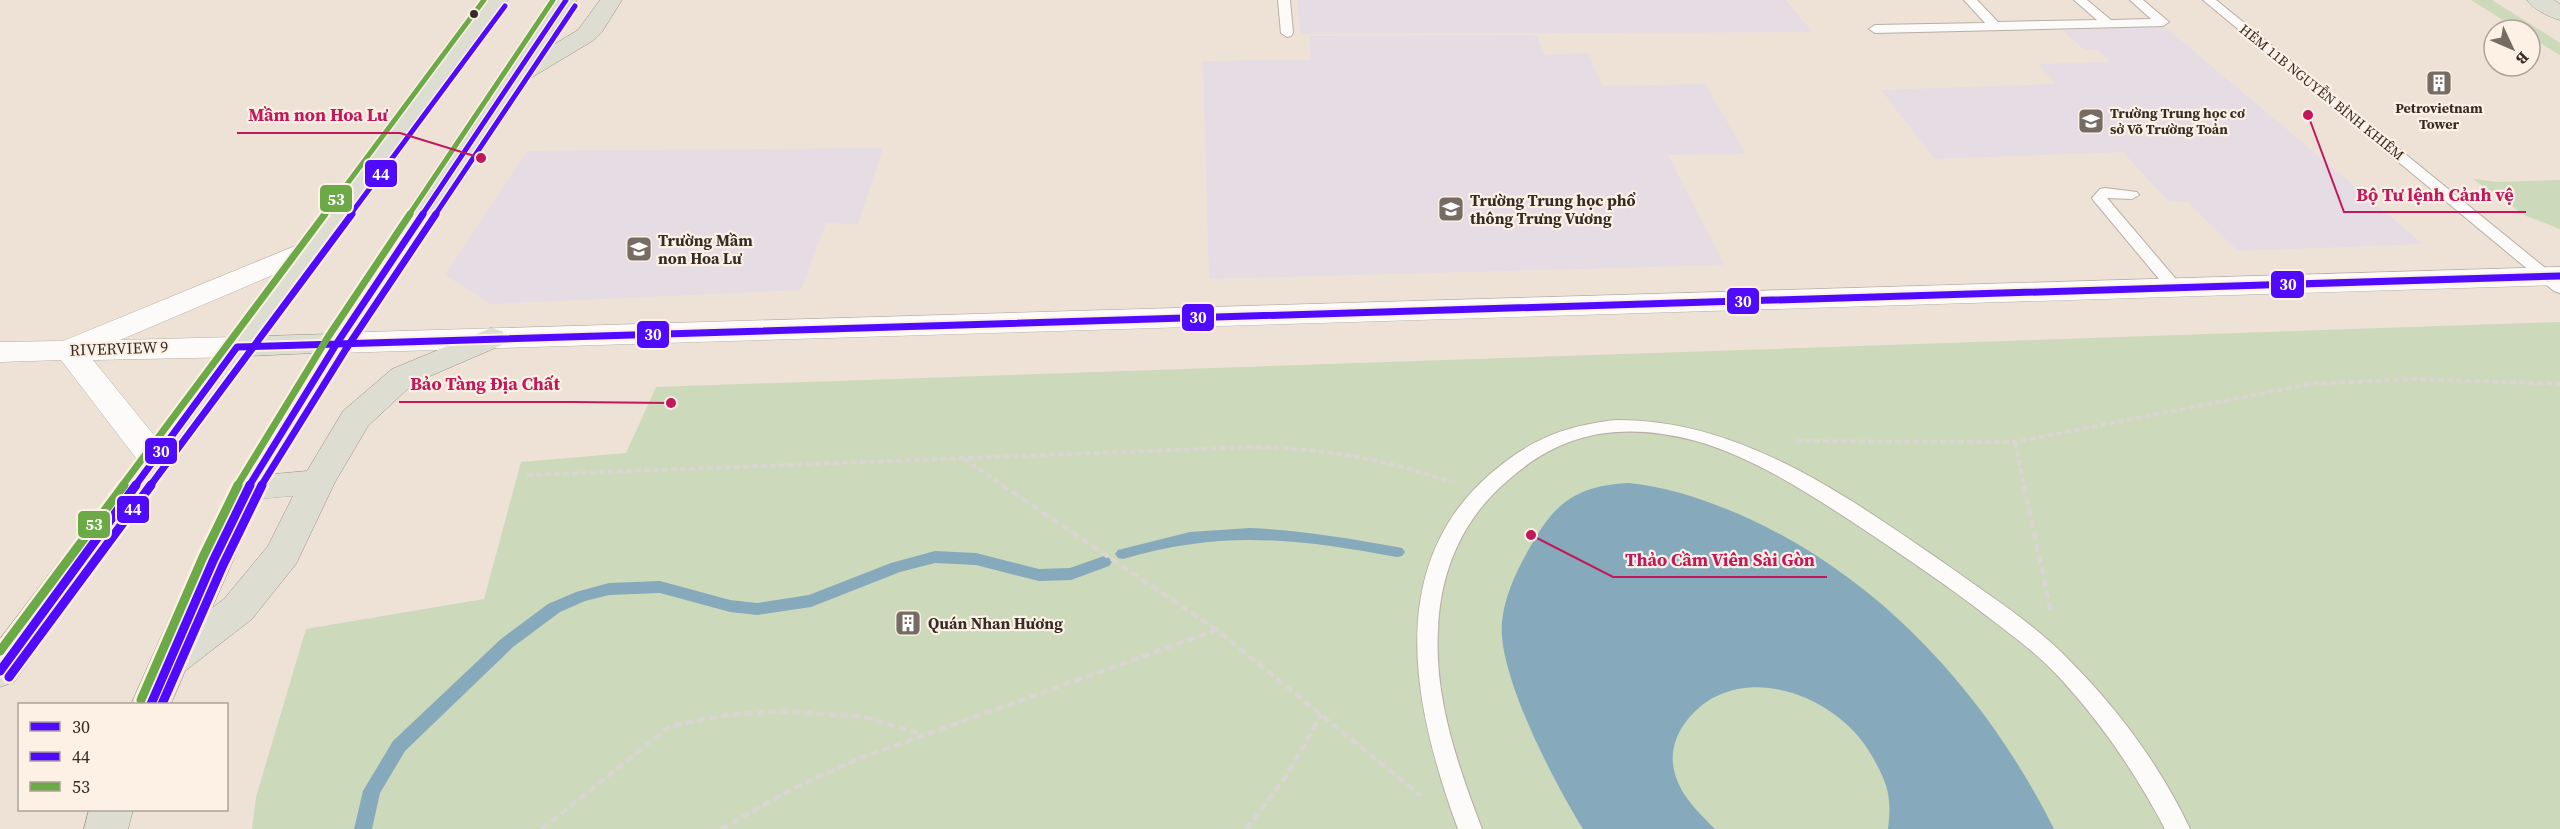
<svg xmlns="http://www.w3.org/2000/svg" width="2560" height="829" font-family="'Source Serif 4',serif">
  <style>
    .education { fill: #e5dce4 }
    .green { fill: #ccd9ba }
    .water { fill: #86a9bc }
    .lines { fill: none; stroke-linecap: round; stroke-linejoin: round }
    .stream { fill: #86a9bc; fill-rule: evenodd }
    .lane-casing { stroke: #b7aea6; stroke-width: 2 }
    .street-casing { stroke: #b7aea6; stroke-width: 1 }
    .secondary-casing { stroke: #b7aea6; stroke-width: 1 }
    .primary-casing { stroke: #989480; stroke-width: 1 }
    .path-far1 { stroke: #d9d5d2; stroke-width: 4; stroke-dasharray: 6 3; stroke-linecap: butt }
    .path { stroke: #d9d5d2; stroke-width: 4.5; stroke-dasharray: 8 4; stroke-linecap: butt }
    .lane { fill: #fcfbf9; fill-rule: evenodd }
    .street { fill: #fcfbf9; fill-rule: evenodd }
    .secondary { fill: #fcfbf9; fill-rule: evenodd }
    .primary { fill: #ddddd2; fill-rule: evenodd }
    .bus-1-far2-casing { stroke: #fdf0e5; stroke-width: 8 }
    .bus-1-far1-casing { stroke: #fdf0e5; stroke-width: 11 }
    .bus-1-casing { stroke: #fdf0e5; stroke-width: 14 }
    .bus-2-far2-casing { stroke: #fdf0e5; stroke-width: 8 }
    .bus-2-far1-casing { stroke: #fdf0e5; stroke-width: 11 }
    .bus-2-casing { stroke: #fdf0e5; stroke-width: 14 }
    .bus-3-far2-casing { stroke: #fdf0e5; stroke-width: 8 }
    .bus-3-far1-casing { stroke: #fdf0e5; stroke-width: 11 }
    .bus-3-casing { stroke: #fdf0e5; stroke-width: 14 }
    .bus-1-far2 { stroke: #4f0aff; stroke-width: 5 }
    .bus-1-far1 { stroke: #4f0aff; stroke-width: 7 }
    .bus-1 { stroke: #4f0aff; stroke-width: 9 }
    .bus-2-far2 { stroke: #4f0aff; stroke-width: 5 }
    .bus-2-far1 { stroke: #4f0aff; stroke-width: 7 }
    .bus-2 { stroke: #4f0aff; stroke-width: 9 }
    .bus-3-far2 { stroke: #6caa47; stroke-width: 5 }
    .bus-3-far1 { stroke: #6caa47; stroke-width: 7 }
    .bus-3 { stroke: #6caa47; stroke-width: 9 }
    .bus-dot { fill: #352c25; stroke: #fdf0e5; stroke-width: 2 }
    .labels { text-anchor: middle; stroke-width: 4.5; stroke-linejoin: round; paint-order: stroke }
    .far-street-label { font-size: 14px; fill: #352c25; stroke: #fdf0e5 }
    .far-poi-label { font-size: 14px; font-weight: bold; fill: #352c25; stroke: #fdf0e5 }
    .poi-label { font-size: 16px; font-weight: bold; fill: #352c25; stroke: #fdf0e5; text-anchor: start }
    .street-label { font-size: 16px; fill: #352c25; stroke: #fdf0e5 }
    .leader { fill: none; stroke: #c2185b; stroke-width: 2 }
    .callout-dot { fill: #c2185b; stroke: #fdf0e5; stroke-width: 2 }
    .callout-label { font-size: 18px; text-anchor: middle; font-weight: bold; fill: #c2185b; stroke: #fdf0e5; stroke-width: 4.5; stroke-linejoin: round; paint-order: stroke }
    .line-badge { stroke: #fdf0e5; stroke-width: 2 }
    .badge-label { font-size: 16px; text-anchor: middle; font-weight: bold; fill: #fff }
  </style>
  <rect width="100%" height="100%" fill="#eee2d7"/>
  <!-- education -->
  <path class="education" d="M1297 0H1786L1812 32 1301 34Z
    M2165 27 2423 244 2238 251 2188 202 2168 201 2123 152 1935 159 1881 90 2056 84 2038 64 2110 62 2098 50H2085L2062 30Z
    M1537 35 1544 55 1588 53 1602 86 1705 84 1746 154 1668 155 1724 265 1209 279 1203 61 1311 60 1309 36Z
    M883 148 858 224 826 223 801 290 491 304 445 275 527 151Z"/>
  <!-- green -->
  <path class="green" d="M2471 0H2492L2560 43V55L2530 37V30H2519Z
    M2473 179 2498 182 2560 180V229L2526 216Z
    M2560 322V829H252L256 797 306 629 484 599 521 462 626 453 656 387Z"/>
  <!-- water -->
  <path class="water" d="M1628 483C1672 487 1715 503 1754 521 1887 584 1989 699 2054 829H1888C1892 797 1888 784 1872 756 1839 695 1739 657 1688 719 1675 735 1669 754 1675 774 1681 796 1699 813 1715 829H1583C1555 784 1497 674 1502 622 1505 593 1519 566 1533 542 1557 500 1580 486 1628 483Z"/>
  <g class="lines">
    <!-- stream -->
    <path class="stream" d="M1250 528C1299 530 1348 538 1397 547L1402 548 1405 552 1402 556 1397 557C1296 539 1224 529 1123 559L1118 558 1115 554 1118 550 1190 532Z
      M935 551 976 553 1039 569 1070 568 1104 556 1109 558 1112 562 1109 566 1071 580 1039 581 976 565 935 563 900 572 811 607 757 615 730 612 660 593 609 595 585 601 560 612 513 647 405 751 380 793 372 829H354L363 791 393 741 501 639 548 604 576 592 609 583 660 581 730 600 757 603 809 595 891 563Z"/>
    <defs>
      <path id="lane" d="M1278 0H1290L1293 33 1291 36 1287 37 1281 33Z
        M1964 0H1977L1998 22 2097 20 2074 0H2087L2111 20 2151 19 2130 0H2143L2169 22 2163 26 1875 33 1869 29 1875 25 1985 23Z
        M2203 0H2216L2560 280V293L2554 291Z
        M2105 188 2137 192 2139 195 2132 199 2107 198 2181 285 2183 288 2181 291H2169L2094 201 2092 198 2100 189Z
        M1616 420C1741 419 1848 497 1947 565 1989 595 2036 625 2072 663 2119 710 2162 769 2190 829H2165C2136 774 2101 722 2058 676 2034 650 2003 629 1975 607 1935 577 1893 549 1851 521 1803 490 1752 457 1696 441 1623 422 1563 430 1506 482 1462 520 1440 572 1438 630 1434 699 1458 766 1482 829H1458C1415 712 1382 569 1489 475 1529 440 1563 426 1616 420Z"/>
      <path id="street" d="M310 240 320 243 324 249 320 255 120 340 237 337 248 340 253 347 248 354 237 357 93 360 166 450 171 458 166 466 154 470 142 466 61 360 0 362V342L63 341Z"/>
      <path id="secondary" d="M2560 267V285L337 353 326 350 321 343 326 336 337 333Z"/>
      <path id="primary" d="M486 0H508L263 336 328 334 555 0H577L543 51 578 30 600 0H622L602 32 594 40 524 82 353 343 274 474 307 471 343 411 392 369 491 328 502 331 506 338 502 345 414 383 368 426 335 482 296 564 252 619 185 671 171 704H131L195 561 231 488 315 353 249 356 14 682 0 687V639ZM293 496 268 546 224 599 212 608 260 499Z
        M2527 0H2554L2560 4V20C2549 17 2534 10 2527 0Z
        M89 810H133L128 829H84Z"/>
    </defs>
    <!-- lane casing -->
    <use href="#lane" class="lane-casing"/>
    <!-- street casing -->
    <use href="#street" class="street-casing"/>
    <!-- secondary casing -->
    <use href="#secondary" class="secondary-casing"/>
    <!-- primary casing -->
    <use href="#primary" class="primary-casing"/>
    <!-- path-far1 -->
    <path class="path-far1" d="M1796 441 2015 442 2310 384 2416 379 2560 384
      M2015 442 2024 486
      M964 459 1004 486
      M527 475 1252 447C1321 448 1386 459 1451 482"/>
    <!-- path -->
    <path class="path" d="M1002 485 1217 630 1421 796
      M2024 485 2051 612
      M542 829 670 726 728 715 784 711 864 717 922 734
      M721 829 792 789 858 759 1216 630
      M1246 829 1287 775 1321 715"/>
    <!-- lane -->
    <use href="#lane" class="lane"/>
    <!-- street -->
    <use href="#street" class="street"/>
    <!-- secondary -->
    <use href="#secondary" class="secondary"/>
    <!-- primary -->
    <use href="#primary" class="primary"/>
    <defs>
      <path id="bus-1-far2" d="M422 215 566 0"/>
      <path id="bus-1-far1" d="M135 486 237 347 2560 276
        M249 486 337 343 423 214"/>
      <path id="bus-1" d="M0 671 136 485
        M151 704 213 561 250 485"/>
      <path id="bus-2-far2" d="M350 215 505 6
        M435 215 575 6"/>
      <path id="bus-2-far1" d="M150 486 352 214
        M261 486 346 349 436 214"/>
      <path id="bus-2" d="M9 677 151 485
        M162 704 223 565 262 485"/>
      <path id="bus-3-far2" d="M324 215 484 0
        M409 215 553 0"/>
      <path id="bus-3-far1" d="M122 486 325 214
        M237 486 328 337 410 214"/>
      <path id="bus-3" d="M0 651 124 485
        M141 700 203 557 238 485"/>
    </defs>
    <!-- bus-1-far2 casing -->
    <use href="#bus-1-far2" class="bus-1-far2-casing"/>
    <!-- bus-1-far1 casing -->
    <use href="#bus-1-far1" class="bus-1-far1-casing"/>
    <!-- bus-1 casing -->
    <use href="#bus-1" class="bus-1-casing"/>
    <!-- bus-2-far2 casing -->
    <use href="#bus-2-far2" class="bus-2-far2-casing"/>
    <!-- bus-2-far1 casing -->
    <use href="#bus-2-far1" class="bus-2-far1-casing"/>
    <!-- bus-2 casing -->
    <use href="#bus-2" class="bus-2-casing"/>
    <!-- bus-3-far2 casing -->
    <use href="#bus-3-far2" class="bus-3-far2-casing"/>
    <!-- bus-3-far1 casing -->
    <use href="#bus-3-far1" class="bus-3-far1-casing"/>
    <!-- bus-3 casing -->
    <use href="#bus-3" class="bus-3-casing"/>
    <!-- bus-1-far2 -->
    <use href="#bus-1-far2" class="bus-1-far2"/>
    <!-- bus-1-far1 -->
    <use href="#bus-1-far1" class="bus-1-far1"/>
    <!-- bus-1 -->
    <use href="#bus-1" class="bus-1"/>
    <!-- bus-2-far2 -->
    <use href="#bus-2-far2" class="bus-2-far2"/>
    <!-- bus-2-far1 -->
    <use href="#bus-2-far1" class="bus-2-far1"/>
    <!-- bus-2 -->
    <use href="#bus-2" class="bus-2"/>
    <!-- bus-3-far2 -->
    <use href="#bus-3-far2" class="bus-3-far2"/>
    <!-- bus-3-far1 -->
    <use href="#bus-3-far1" class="bus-3-far1"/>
    <!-- bus-3 -->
    <use href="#bus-3" class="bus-3"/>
  </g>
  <!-- icons -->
  <defs>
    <symbol id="building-square" viewBox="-11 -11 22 22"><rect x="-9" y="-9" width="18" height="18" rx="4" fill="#766c63" stroke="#fdf0e5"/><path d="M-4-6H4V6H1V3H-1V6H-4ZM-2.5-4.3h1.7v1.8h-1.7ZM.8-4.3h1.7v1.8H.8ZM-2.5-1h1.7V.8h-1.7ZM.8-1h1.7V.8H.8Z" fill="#fff"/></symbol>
    <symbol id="school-square" viewBox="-11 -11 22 22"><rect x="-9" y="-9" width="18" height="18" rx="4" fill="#766c63" stroke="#fdf0e5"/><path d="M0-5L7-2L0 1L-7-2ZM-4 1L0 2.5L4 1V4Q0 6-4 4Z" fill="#fff"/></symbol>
  </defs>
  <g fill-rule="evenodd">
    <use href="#building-square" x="2424" y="68" width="30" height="30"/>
    <use href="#school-square" x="2076" y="106" width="30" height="30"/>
    <use href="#school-square" x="1436" y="194" width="30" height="30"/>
    <use href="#school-square" x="624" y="234" width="30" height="30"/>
    <use href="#building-square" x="893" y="608" width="30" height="30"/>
  </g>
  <!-- markers -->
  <circle class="bus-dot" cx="474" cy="14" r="5"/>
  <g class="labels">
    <!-- far-street labels -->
    <g class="far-street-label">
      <text transform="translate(2322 92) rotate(39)" y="5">HẺM 11B NGUYỄN BỈNH KHIÊM</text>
    </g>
    <!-- far-poi labels -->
    <g class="far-poi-label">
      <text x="2439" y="113">Petrovietnam<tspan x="2439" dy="16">Tower</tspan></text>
      <text x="2110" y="118" text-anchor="start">Trường Trung học cơ<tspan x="2110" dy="16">sở Võ Trường Toản</tspan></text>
    </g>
    <!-- poi labels -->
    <g class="poi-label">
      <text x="1470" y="206">Trường Trung học phổ<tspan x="1470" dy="18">thông Trưng Vương</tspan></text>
      <text x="658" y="246">Trường Mầm<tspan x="658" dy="18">non Hoa Lư</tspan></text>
      <text x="928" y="629">Quán Nhan Hương</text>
    </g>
    <!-- street labels -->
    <g class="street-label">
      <text transform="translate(119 348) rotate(-2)" y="6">RIVERVIEW 9</text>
    </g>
  </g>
  <!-- callouts -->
  <path class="leader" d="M481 158L400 133H237M2308 115L2344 212H2526M671 403L572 402H399M1531 535L1613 577H1827"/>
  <g class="callout-dot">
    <circle cx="481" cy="158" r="6"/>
    <circle cx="2308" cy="115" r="6"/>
    <circle cx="671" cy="403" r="6"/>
    <circle cx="1531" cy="535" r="6"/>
  </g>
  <g class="callout-label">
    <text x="318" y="121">Mầm non Hoa Lư</text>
    <text x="2435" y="201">Bộ Tư lệnh Cảnh vệ</text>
    <text x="485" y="390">Bảo Tàng Địa Chất</text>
    <text x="1720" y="566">Thảo Cầm Viên Sài Gòn</text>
  </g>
  <g class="line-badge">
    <rect x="364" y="159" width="34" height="29" rx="6" fill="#4f0aff"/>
    <rect x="319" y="184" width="34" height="29" rx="6" fill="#6caa47"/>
    <rect x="2270" y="270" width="35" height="29" rx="6" fill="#4f0aff"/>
    <rect x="1726" y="287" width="34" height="28" rx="6" fill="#4f0aff"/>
    <rect x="1181" y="303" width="34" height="29" rx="6" fill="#4f0aff"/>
    <rect x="636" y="320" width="34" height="29" rx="6" fill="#4f0aff"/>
    <rect x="144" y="437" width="34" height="28" rx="6" fill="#4f0aff"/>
    <rect x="116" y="495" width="34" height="29" rx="6" fill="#4f0aff"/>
    <rect x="77" y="510" width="34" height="29" rx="6" fill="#6caa47"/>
  </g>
  <g class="badge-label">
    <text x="381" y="180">44</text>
    <text x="336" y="205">53</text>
    <text x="2288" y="290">30</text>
    <text x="1743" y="307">30</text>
    <text x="1198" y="323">30</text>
    <text x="653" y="340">30</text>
    <text x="161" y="457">30</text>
    <text x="133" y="515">44</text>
    <text x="94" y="530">53</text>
  </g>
  <!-- legend -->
  <rect x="18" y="703" width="210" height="108" fill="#fdf0e5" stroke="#ada298" stroke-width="1.5"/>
  <rect x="30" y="722" width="30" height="9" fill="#4f0aff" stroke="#ada298" stroke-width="1.5"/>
  <text x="72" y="733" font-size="18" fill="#352c25">30</text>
  <rect x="30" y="752" width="30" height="9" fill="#4f0aff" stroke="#ada298" stroke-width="1.5"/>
  <text x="72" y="763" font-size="18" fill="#352c25">44</text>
  <rect x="30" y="782" width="30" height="9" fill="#6caa47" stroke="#ada298" stroke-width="1.5"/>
  <text x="72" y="793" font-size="18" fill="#352c25">53</text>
  <!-- north arrow -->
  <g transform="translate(2512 48) rotate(134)"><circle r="28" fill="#fdf0e5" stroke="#ada298" stroke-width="1.5"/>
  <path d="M0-4.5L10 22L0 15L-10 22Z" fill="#766c63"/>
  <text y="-9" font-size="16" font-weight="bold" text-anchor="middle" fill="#352c25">B</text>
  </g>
</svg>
